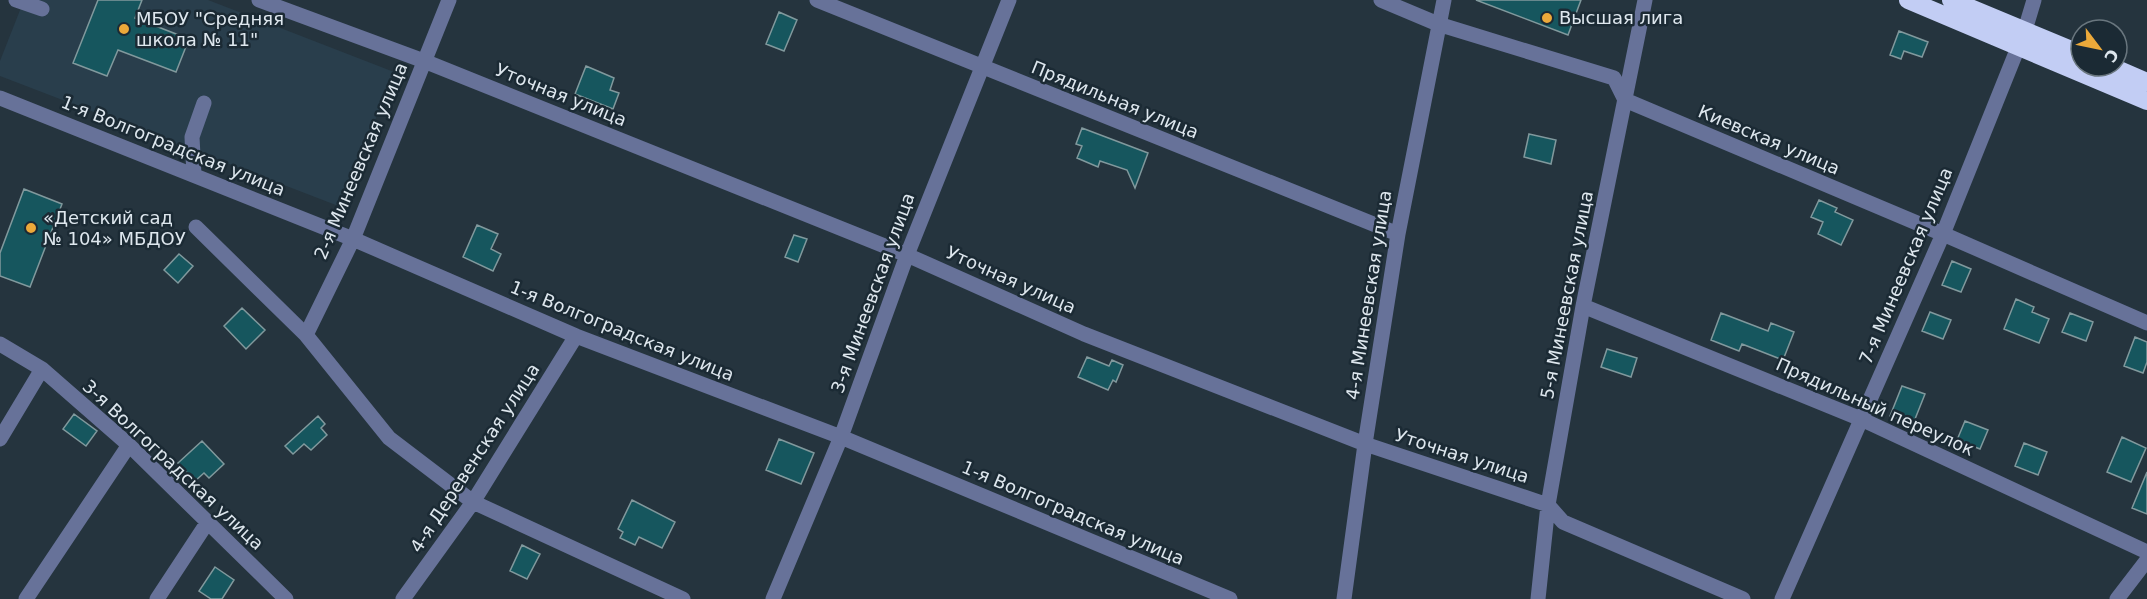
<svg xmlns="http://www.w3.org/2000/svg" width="2147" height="599" font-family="'DejaVu Sans',sans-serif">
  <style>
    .built { fill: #293e4c }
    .building { fill: #16565e; stroke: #81999d; stroke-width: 1.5 }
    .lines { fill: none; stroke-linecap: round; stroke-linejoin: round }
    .minor { stroke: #677299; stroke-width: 15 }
    .highway { stroke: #c2cdf4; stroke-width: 18 }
    .poi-dot { fill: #eca93a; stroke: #1b2a34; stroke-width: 2 }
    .labels { text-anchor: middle; stroke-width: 5; stroke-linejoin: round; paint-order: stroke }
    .poi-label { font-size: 18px; fill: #dee7ee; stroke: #1b2a34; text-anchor: start }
    .street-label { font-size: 18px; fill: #dee7ee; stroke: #1b2a34 }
  </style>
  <rect width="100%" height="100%" fill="#25343e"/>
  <!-- built -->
  <path class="built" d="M24 0H208L394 72 341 207 0 76V61Z"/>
  <!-- building -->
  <path class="building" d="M98 0H142L135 18 189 39 176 72 118 50 107 76 73 63Z
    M1476 0H1581L1568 35Z
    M779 12 797 20 784 51 766 44Z
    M1899 31 1928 42 1922 57 1904 51 1901 59 1890 55Z
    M586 66 614 78 610 90 619 93 613 109 575 94Z
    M1082 128 1148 153 1135 188 1127 170 1100 161 1098 167 1077 158 1082 146 1076 144Z
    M1529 134 1556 140 1551 164 1524 157Z
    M24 189 62 204 30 287 0 276V253Z
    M1819 200 1837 208 1835 212 1853 220 1841 245 1818 234 1823 222 1811 217Z
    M477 225 498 234 491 249 501 254 493 271 463 257Z
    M794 235 807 239 798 262 785 257Z
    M179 254 193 266 178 283 164 270Z
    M1952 261 1971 269 1961 292 1942 285Z
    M2016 299 2034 307 2032 312 2049 319 2039 343 2004 329Z
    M242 308 265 330 246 349 224 326Z
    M1930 312 1951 320 1943 339 1922 331Z
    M1721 313 1768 331 1771 323 1794 332 1783 360 1742 344 1739 351 1711 340Z
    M2070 313 2093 322 2086 341 2062 332Z
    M2135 337 2147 342V362L2143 373 2124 366Z
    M1607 349 1637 358 1631 377 1601 367Z
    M1087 357 1109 366 1112 360 1123 365 1116 382 1113 380 1108 390 1078 377Z
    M1902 386 1925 394 1913 424 1890 416Z
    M74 414 97 431 86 446 63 429Z
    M318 416 325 424 321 428 327 435 311 450 304 444 293 454 285 446Z
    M1965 421 1988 430 1980 449 1957 440Z
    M2122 437 2146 448 2131 482 2107 472Z
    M779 439 814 453 801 484 766 470Z
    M202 441 224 464 209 478 204 473 195 481 178 463Z
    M2024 443 2047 452 2038 475 2015 466Z
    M2147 472V514L2132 508Z
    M632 500 675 522 662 548 639 537 635 545 620 538 623 532 618 529Z
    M522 545 540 554 527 579 510 571Z
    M215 567 234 580 222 599H211L199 591Z"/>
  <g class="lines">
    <!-- minor -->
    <path class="minor" d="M16 0 42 9
      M259 0 424 61 907 255 1084 334 1365 444 1548 505 1563 522 1743 599
      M817 0 1398 234
      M1381 0 1438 24 1614 78 1625 100 1943 234 2147 323
      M2025 30 2034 0
      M0 98 353 239 576 336 841 437 1230 599
      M194 175 192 137 204 103
      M196 227 306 335 389 438 473 502 683 599
      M1583 306 1861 419 2147 552
      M306 335 353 239 449 0
      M0 344 42 369 129 445 286 599
      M0 439 42 369
      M26 599 129 445
      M157 599 207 523
      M403 599 473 502 576 336
      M773 599 841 437 907 255 1009 0
      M1344 599 1365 444 1398 234 1444 0
      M1538 599 1548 505 1583 306 1645 0
      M1782 599 1943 234 2019 45
      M2117 599 2147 560"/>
    <!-- highway -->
    <path class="highway" d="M1908 0 2147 101
      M1951 0 2081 54
      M2110 66 2147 82"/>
  </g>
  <!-- markers -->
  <g class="poi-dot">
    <circle cx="1547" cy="18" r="6"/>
    <circle cx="124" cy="29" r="6"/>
    <circle cx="31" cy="228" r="6"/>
  </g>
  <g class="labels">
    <!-- poi labels -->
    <g class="poi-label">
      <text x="1559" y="24">Высшая лига</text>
      <text x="136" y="25">МБОУ "Средняя<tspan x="136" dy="21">школа № 11"</tspan></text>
      <text x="43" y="224">«Детский сад<tspan x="43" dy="21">№ 104» МБДОУ</tspan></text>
    </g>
    <!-- street labels -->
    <g class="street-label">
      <text transform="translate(561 95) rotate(22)" y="6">Уточная улица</text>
      <text transform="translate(1115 100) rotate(22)" y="6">Прядильная улица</text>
      <text transform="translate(1769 140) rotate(23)" y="6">Киевская улица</text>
      <text transform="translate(173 146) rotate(22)" y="6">1-я Волгоградская улица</text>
      <text transform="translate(361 161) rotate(-67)" y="6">2-я Минеевская улица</text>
      <text transform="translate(1906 266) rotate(-67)" y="6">7-я Минеевская улица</text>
      <text transform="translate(1011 280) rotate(24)" y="6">Уточная улица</text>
      <text transform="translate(873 293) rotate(-70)" y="6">3-я Минеевская улица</text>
      <text transform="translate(1369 295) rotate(-81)" y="6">4-я Минеевская улица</text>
      <text transform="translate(1567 295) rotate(-79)" y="6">5-я Минеевская улица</text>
      <text transform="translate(622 331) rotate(22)" y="6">1-я Волгоградская улица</text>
      <text transform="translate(1875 407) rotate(24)" y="6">Прядильный переулок</text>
      <text transform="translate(1462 456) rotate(18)" y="6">Уточная улица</text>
      <text transform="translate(475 458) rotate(-57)" y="6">4-я Деревенская улица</text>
      <text transform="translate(173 465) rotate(43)" y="6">3-я Волгоградская улица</text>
      <text transform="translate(1073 513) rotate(23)" y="6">1-я Волгоградская улица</text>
    </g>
  </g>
  <!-- north arrow -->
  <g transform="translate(2099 48) rotate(122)"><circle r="28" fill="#1b2a34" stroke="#69767e" stroke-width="1.5"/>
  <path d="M0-4.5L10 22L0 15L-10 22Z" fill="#eca93a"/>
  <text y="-9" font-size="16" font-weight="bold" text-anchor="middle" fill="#dee7ee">С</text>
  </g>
</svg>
